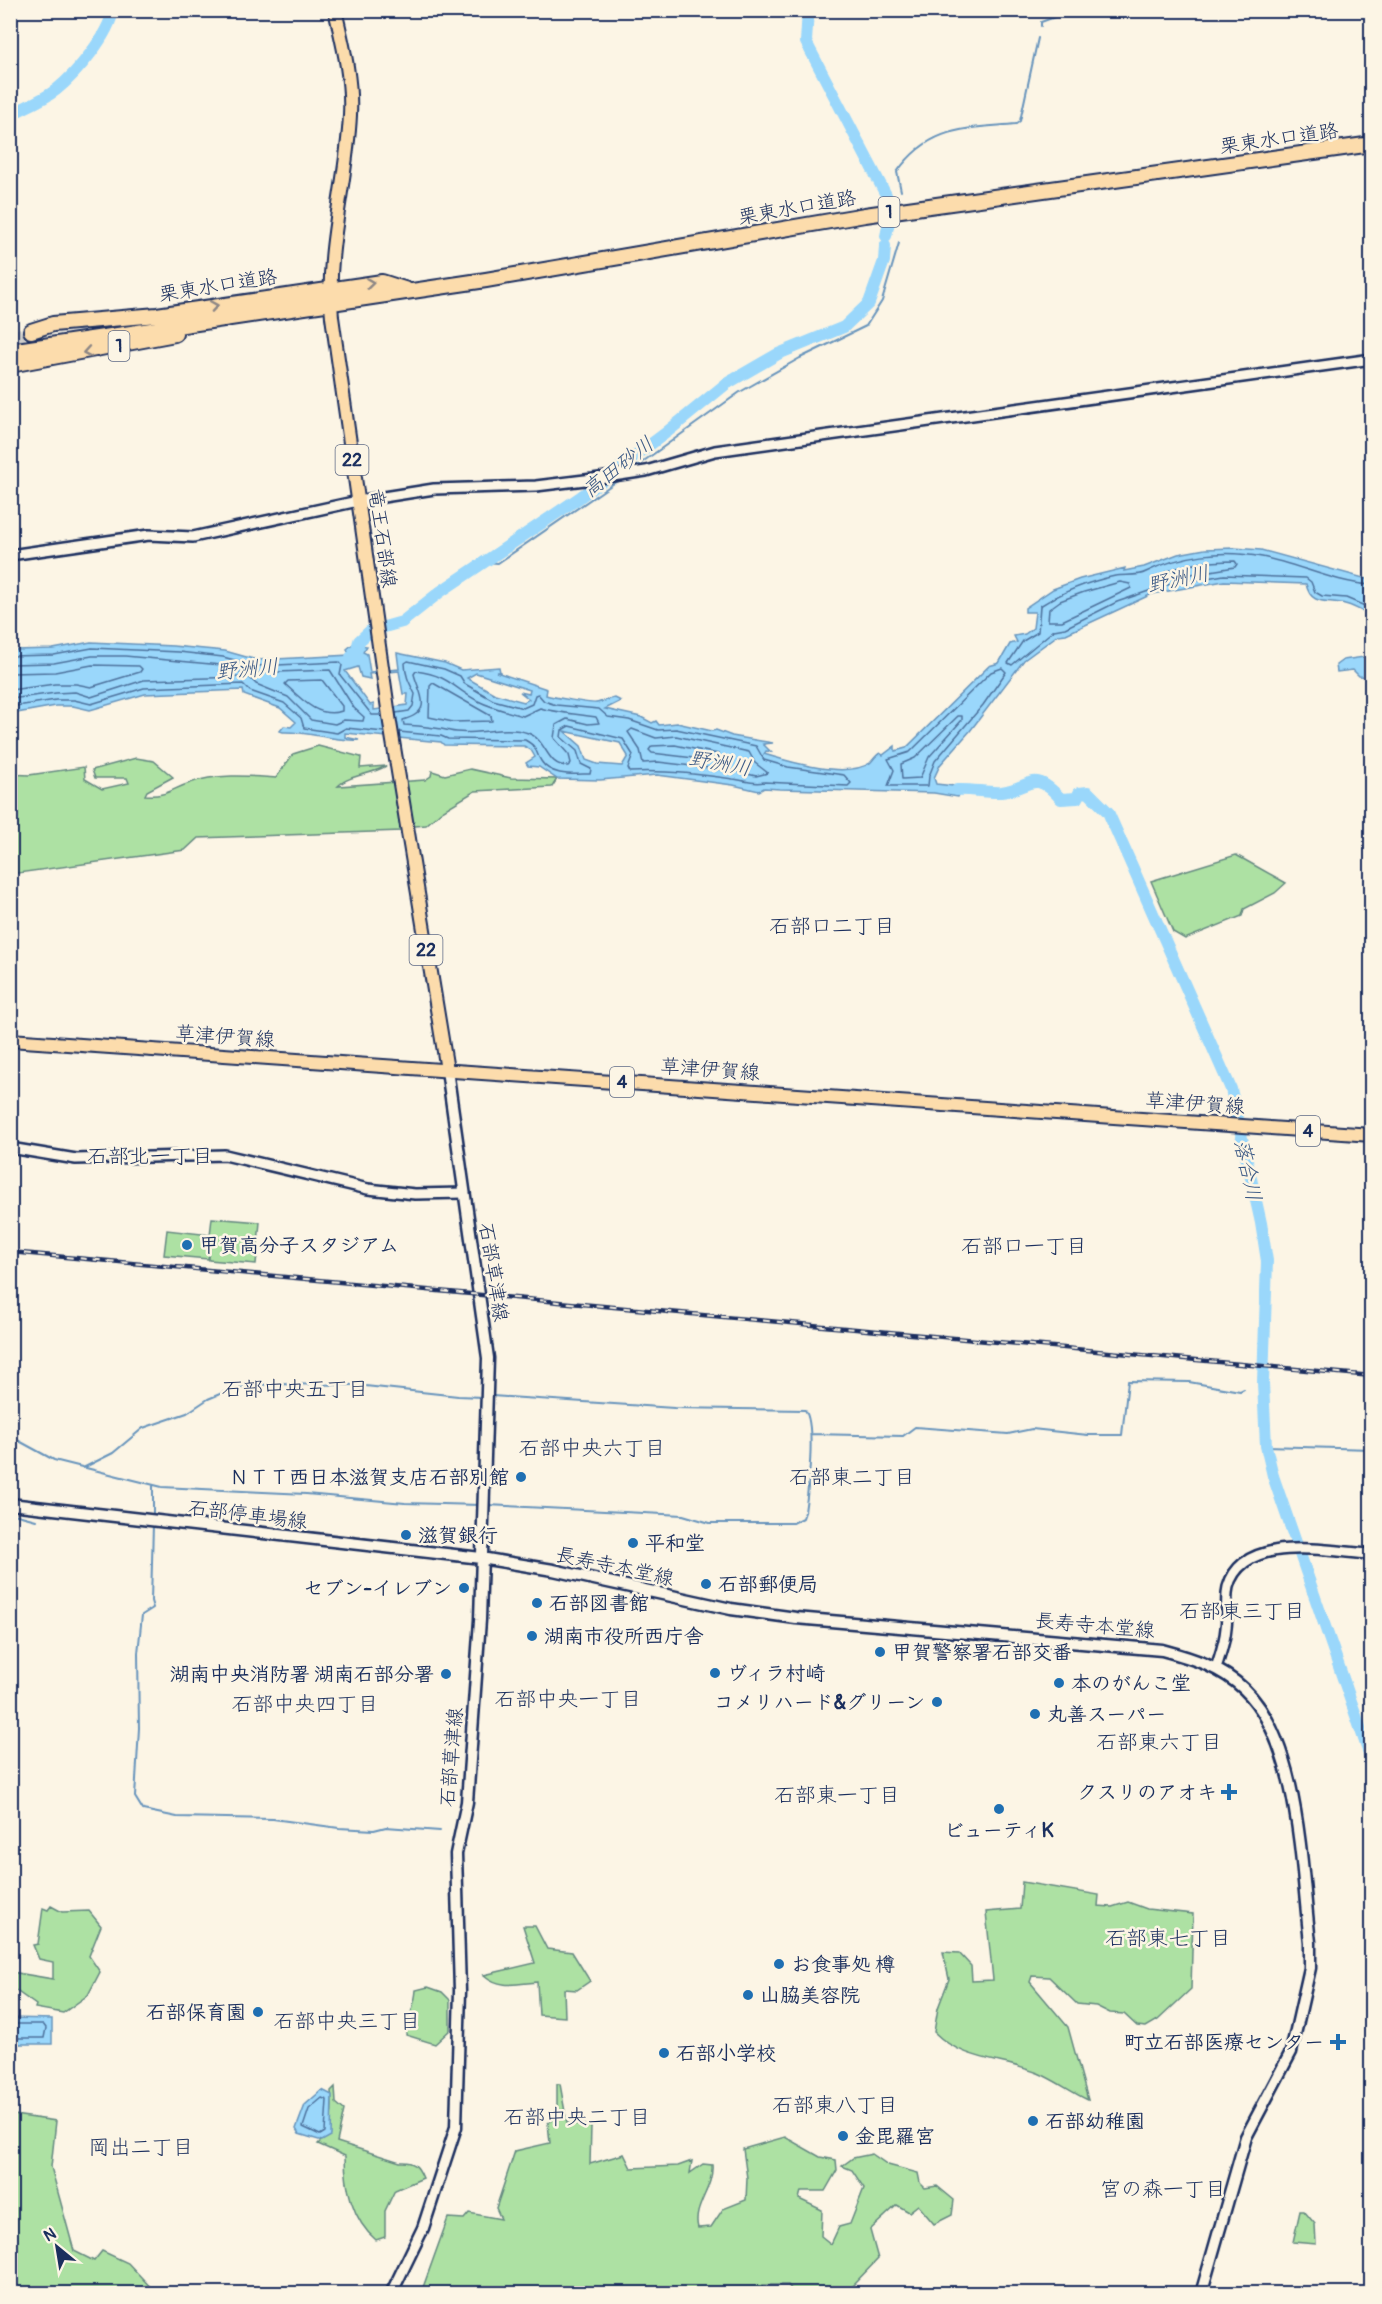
<svg xmlns="http://www.w3.org/2000/svg" width="1382" height="2304" font-family="Pangolin,'Klee One',sans-serif">
  <style>
    .green { fill: #ade1a3; stroke: #648880; stroke-width: 1.5 }
    .water { fill: #9ad7fb; stroke: #6794bc; stroke-width: 1.5; fill-rule: evenodd }
    .lines { fill: none; stroke-linecap: round; stroke-linejoin: round }
    .shore { stroke: #4e729d; stroke-width: 1.5 }
    .stream { stroke: #6794bc; stroke-width: 2 }
    .river { stroke: #9ad7fb; stroke-width: 12 }
    .trunk-tunnel { stroke: #cfcdca; stroke-width: 14; stroke-dasharray: 14 7; stroke-linecap: butt }
    .tertiary-casing { stroke: #1b2f5e; stroke-width: 14 }
    .secondary-casing { stroke: #1b2f5e; stroke-width: 15 }
    .primary-casing { stroke: #1b2f5e; stroke-width: 16 }
    .trunk-casing { stroke: #1b2f5e; stroke-width: 18 }
    .tertiary { stroke: #fcf5e5; stroke-width: 9 }
    .secondary { stroke: #fcf5e5; stroke-width: 10 }
    .primary { stroke: #fcdcac; stroke-width: 12 }
    .trunk { stroke: #fcdcac; stroke-width: 14 }
    .rail-casing { stroke: #1b2f5e; stroke-width: 4.5 }
    .rail { stroke: #fcf5e5; stroke-width: 2; stroke-dasharray: 7; stroke-linecap: butt }
    .oneway { stroke: #8c8685 }
    .poi-dot { fill: #1f6fb2; stroke: #fcf5e5; stroke-width: 2 }
    .labels { text-anchor: middle; stroke-width: 5; stroke-linejoin: round; paint-order: stroke }
    .shield { fill: #fcf5e5; stroke: #5e6a86; stroke-width: 1.5 }
    .shield-label { font-size: 18px; font-weight: bold; fill: #1b2f5e }
    .street-label { font-size: 20px; fill: #1b2f5e; stroke: #fcf5e5 }
    .poi-label { font-size: 20px; font-weight: bold; fill: #1b2f5e; stroke: #fcf5e5; text-anchor: start }
    .water-label { font-size: 21px; font-style: italic; fill: #3b5985; stroke: #fcf5e5 }
    .neighbourhood-label { font-size: 21px; fill: #1b2f5e; stroke: #fcf5e5 }
  </style>
  <rect width="100%" height="100%" fill="#fcf5e5"/>
  <filter id="ink" filterUnits="userSpaceOnUse"><feTurbulence type="fractalNoise" baseFrequency=".0167" numOctaves="2"/><feDisplacementMap in="SourceGraphic" scale="12" xChannelSelector="R" yChannelSelector="G"/><feConvolveMatrix kernelMatrix="1 2 1 2 8 2 1 2 1" color-interpolation-filters="sRGB"/></filter>
  <g filter="url(#ink)">
    <!-- green -->
    <path class="green" d="M318 746 361 757 360 768 386 766C371 775 349 775 338 786L425 780 431 776 432 771 445 775 470 769 511 778 557 779 552 787 475 791 442 811 426 825 404 827 402 831 198 838 185 850 11 874 10 774 29 775 84 767 85 779 102 789 129 783 127 778H95L92 770 136 758 154 761 173 777 147 791 145 795C167 797 171 789 190 783 216 773 250 776 276 778L293 754Z
      M1236 855 1286 883 1275 893 1244 909 1242 916 1185 939 1173 932 1151 881Z
      M212 1218 260 1222 256 1264 209 1260V1254L208 1259 164 1255 167 1230 210 1235Z
      M1022 1882 1099 1895 1098 1906 1112 1907 1128 1902 1147 1909 1193 1914 1191 1989 1158 2020 1146 2027 1137 2026 1124 2014 1110 2013 1096 2006 1077 2004 1049 1977 1032 1976 1030 1982 1068 2027 1088 2100C1071 2092 1055 2080 1038 2073 1002 2059 963 2061 934 2032L938 2008 949 1979 943 1952 959 1953 971 1966 972 1981 993 1980 986 1912 1020 1909Z
      M51 1906 62 1912 89 1911 101 1926 89 1956 100 1972 88 1995 63 2013 35 2008 36 2005 11 1987V1972L53 1979V1962L39 1959 33 1945 38 1944 43 1908 48 1910Z
      M523 1926H535L547 1949 572 1952 590 1981 577 1990 564 1989 565 2017 539 2015 537 1982C516 1984 500 1989 484 1975L535 1963Z
      M428 1987 442 1992 450 2000V2030L435 2044 406 2035C407 2019 415 2007 416 1990Z
      M557 2084H560L567 2123 591 2126 590 2164 624 2154 631 2168 678 2166 692 2161 690 2173 703 2164 712 2165C714 2188 692 2207 698 2228L711 2227 723 2209 746 2200 747 2178 743 2149 785 2137 820 2157 836 2160 837 2170 825 2191H801L799 2199 822 2210 821 2236 831 2244 839 2227 850 2224 864 2188 852 2170 842 2166 853 2158 872 2154 888 2165 918 2173 920 2183 925 2188 937 2186 954 2200 952 2215 934 2224 918 2205 909 2212 897 2205 870 2230 878 2259 853 2285V2293H794L788 2285H762L763 2293H421L448 2218 464 2219 469 2213 501 2219 496 2208 515 2151 550 2143 548 2123 557 2117Z
      M335 2087 336 2103 344 2110 337 2142 400 2162C414 2161 418 2166 423 2178L395 2190 385 2211V2237L376 2240C352 2220 345 2186 345 2156L318 2144C333 2131 333 2109 331 2091Z
      M10 2107 14 2115 56 2121 51 2167 74 2251 94 2261 102 2251 128 2263 156 2293H11Z
      M1300 2211H1304L1315 2224 1316 2244 1293 2242Z"/>
    <!-- water -->
    <path class="water" d="M1234 548 1261 550 1371 580V616C1364 612 1353 606 1345 604 1328 599 1311 607 1306 584L1224 581 1152 594 1066 634 1058 635 1024 660 970 731 940 765 934 778 936 784 973 788 960 793 958 797 934 793 780 789 764 788 759 791 733 785 657 775 600 780 557 779 539 767 528 766 526 763 535 757 531 750 524 746 444 745 441 742 345 733V737L359 740C333 742 309 731 283 732L280 731 284 726 291 727 296 722 280 708 244 695 243 690 145 694 90 710 73 706H56L11 714V651L14 650 53 649 91 642 173 646 225 651 257 660 350 655 347 649 353 644 367 646 363 652 367 654 370 672 399 669 397 653 445 663 461 670 499 667 500 672H496L547 689 546 695C552 697 592 704 596 703 602 702 609 699 615 698L621 701 605 709 641 717 652 723 656 721 659 725 677 723 712 731 716 730 732 736 773 743 763 744 771 752 766 751 764 754C790 762 846 779 870 763 873 760 876 755 880 753L883 755 895 746V751L906 748 989 666 999 663 1010 644 1017 642 1014 636 1025 634 1033 628 1035 612H1025V608L1053 589 1080 579 1125 568 1124 571 1144 567 1178 554 1205 549ZM358 667 361 677 370 679 369 674 399 671 403 694H408L407 705 374 710V704L370 705 345 671ZM476 673 530 690 529 694 520 692 529 699 524 702 495 694 467 678ZM564 731 620 743 628 756 622 766 597 764 586 760 581 746Z
      M1371 656V677L1359 676 1353 670 1337 672 1336 665 1343 660Z
      M11 2018 52 2019V2044H11Z
      M322 2090 332 2095 331 2136 322 2141 299 2134 296 2129 305 2105Z"/>
    <g class="lines">
      <!-- shore -->
      <path class="shore" d="M1235 561 1237 564 1235 567 1167 578 1164 575 1166 572C1187 563 1212 561 1235 561Z
        M1120 582 1130 584 1131 588 1062 621H1048L1049 609 1060 601 1084 592Z
        M1372 585C1335 583 1298 564 1262 557 1223 549 1180 555 1146 572 1137 577 1125 574 1115 576 1087 582 1064 591 1040 606L1038 632 1023 641 1008 663 1012 665 1054 630 1065 628 1117 602 1166 585 1224 575 1306 578 1311 582 1315 592 1322 596 1346 598 1372 609
        M10 656 54 655 92 648 179 652 223 657 257 666 339 662 342 665 340 675 372 715H381
        M10 664 54 663 92 656H125L221 665 243 674 240 677 144 680 91 697 75 692 56 693 10 699
        M1002 668 1006 672 983 705 935 761 929 776 928 786H888L894 770 888 759 910 752 991 672Z
        M330 670 354 708 364 717 363 721 344 720 335 724 311 720 288 697 256 684 248 676 251 673Z
        M416 671C451 676 451 687 478 701 492 708 509 712 523 716L540 708C558 713 577 714 596 717L599 723 588 724 567 719 556 725 554 738 569 755 571 763 568 766C545 766 548 740 528 733 504 724 474 737 450 731 435 727 420 726 404 725L403 720C435 711 419 694 414 674Z
        M10 673 55 672 92 665 139 666 142 669 140 672 91 687 76 684H55L10 690
        M322 680 342 706V711C319 719 302 700 285 684L288 681Z
        M433 683 491 716 492 721 453 722 429 717 430 686Z
        M10 707 56 700H74L91 704 144 688 243 684 250 691 284 703 301 718 304 728 337 733 346 728 384 732
        M396 713 409 711 413 706 415 694C410 684 405 676 405 663L408 661 444 669 460 676 465 684 493 700 523 708 532 704 535 695 538 694 544 701 556 705 599 709 608 717 629 720 658 730 676 729 756 746 764 760 788 767 844 775 851 783 848 786 764 782C753 785 744 780 733 779 699 774 664 770 630 772L628 768 633 755 623 739 569 726 562 730 561 737 577 751 581 764 591 769 590 774C574 774 551 777 541 761 534 750 539 748 525 740L448 739 441 736 399 732
        M958 716H962V720L929 757 920 778 902 779 901 764 915 758Z
        M632 729 656 738 676 736 749 752 755 763 768 773 756 776 735 771 658 762 643 763 640 750 628 732Z
        M675 745 718 754 722 759 719 761 652 753 649 750 652 746Z
        M10 2024H43L46 2028 44 2038H10
        M322 2098 327 2100 325 2132 320 2135 303 2127 309 2109Z"/>
      <!-- stream -->
      <path class="stream" d="M1041 26V22L1063 14 1062 10
        M901 191 897 172C930 126 964 129 1016 124L1020 121 1038 38
        M634 468 740 392 800 358 866 326 882 301 899 243
        M484 562 498 563 620 479
        M811 1434 903 1436 915 1427 1008 1434 1032 1429 1088 1435H1122L1128 1381 1189 1382 1240 1391 1244 1389
        M10 1436 54 1460 162 1487 306 1494 405 1503 480 1505
        M1266 1446 1372 1449
        M83 1468 113 1453 143 1428 187 1413 208 1399 232 1389 270 1384 356 1385 458 1396 483 1397
        M488 1505 683 1515 710 1523H793L803 1518 805 1512C808 1491 816 1425 805 1410L674 1408 492 1396
        M10 1513 36 1520
        M153 1516V1485
        M153 1524 151 1601 153 1608 142 1615 138 1653 139 1728 135 1797 143 1810 177 1817 273 1819 339 1828 374 1830 386 1827 440 1831"/>
      <!-- river -->
      <path class="river" d="M808 10 806 42 886 195
        M10 115C25 107 43 100 56 90 76 74 109 35 113 10
        M886 236 889 222
        M351 657 355 656 359 641 370 631 402 622 440 592 579 498 667 432 726 384 778 354 844 327 869 303 884 261 885 246
        M957 790C972 789 987 793 1001 792 1031 789 1032 767 1061 799L1077 798 1079 793 1088 792 1108 812 1231 1089 1261 1223 1267 1261 1263 1383 1266 1446 1273 1476 1372 1762"/>
      <!-- trunk-tunnel -->
      <path class="trunk-tunnel" d="M10 340 31 331"/>
      <defs>
        <path id="tertiary" d="M10 555 149 535 193 537 358 501 434 489 536 486 593 479 646 471 715 451 1372 359
          M10 1148 76 1159 225 1155 368 1189 415 1194 464 1193
          M1216 1668C1220 1655 1225 1642 1226 1628 1228 1615 1225 1601 1228 1587 1243 1532 1329 1552 1372 1554"/>
        <path id="secondary" d="M10 1504 481 1558 553 1570 731 1609 796 1618 1162 1650C1192 1658 1221 1667 1244 1689 1300 1742 1301 1869 1310 1942V1968L1291 2052 1246 2137 1201 2294
          M391 2294 423 2228 456 2127 460 1991 456 1854 467 1802 480 1620 488 1358 447 1070"/>
        <path id="primary" d="M335 10C343 45 352 79 350 115 347 183 325 249 332 317L390 723 447 1070
          M10 1040 1372 1135"/>
        <path id="trunk" d="M31 331 53 324 157 315 382 282 407 290
          M10 351 486 280 865 215 1372 144
          M10 365 175 334"/>
      </defs>
      <!-- tertiary casing -->
      <use href="#tertiary" class="tertiary-casing"/>
      <!-- secondary casing -->
      <use href="#secondary" class="secondary-casing"/>
      <!-- primary casing -->
      <use href="#primary" class="primary-casing"/>
      <!-- trunk casing -->
      <use href="#trunk" class="trunk-casing"/>
      <!-- tertiary -->
      <use href="#tertiary" class="tertiary"/>
      <!-- secondary -->
      <use href="#secondary" class="secondary"/>
      <!-- primary -->
      <use href="#primary" class="primary"/>
      <!-- trunk -->
      <use href="#trunk" class="trunk"/>
      <defs>
        <path id="rail" d="M10 1252 1372 1376"/>
      </defs>
      <!-- rail casing -->
      <use href="#rail" class="rail-casing"/>
      <!-- rail -->
      <use href="#rail" class="rail"/>
    </g>
    <!-- one-way arrows -->
    <defs><path id="oneway-chevron" d="M-2-3.5L2.5 0L-2 3.5" fill="none" stroke-width="1.6" stroke-linecap="round" stroke-linejoin="round" transform="scale(1.5)"/></defs>
    <g class="oneway">
      <use href="#oneway-chevron" transform="translate(370 283) rotate(-7)"/>
      <use href="#oneway-chevron" transform="translate(214 306) rotate(-9)"/>
      <use href="#oneway-chevron" transform="translate(87 352) rotate(170)"/>
    </g>
  </g>
  <!-- markers -->
  <g class="poi-dot">
    <circle cx="187" cy="1245" r="6"/>
    <circle cx="521" cy="1477" r="6"/>
    <circle cx="406" cy="1535" r="6"/>
    <circle cx="633" cy="1543" r="6"/>
    <circle cx="706" cy="1584" r="6"/>
    <circle cx="464" cy="1588" r="6"/>
    <circle cx="537" cy="1603" r="6"/>
    <circle cx="532" cy="1636" r="6"/>
    <circle cx="880" cy="1652" r="6"/>
    <circle cx="715" cy="1673" r="6"/>
    <circle cx="446" cy="1674" r="6"/>
    <circle cx="1059" cy="1683" r="6"/>
    <circle cx="937" cy="1702" r="6"/>
    <circle cx="1035" cy="1714" r="6"/>
    <path d="M1226 1783h6v6h6v6h-6v6h-6v-6h-6v-6h6z"/>
    <circle cx="999" cy="1809" r="6"/>
    <circle cx="779" cy="1964" r="6"/>
    <circle cx="748" cy="1995" r="6"/>
    <circle cx="258" cy="2012" r="6"/>
    <path d="M1335 2033h6v6h6v6h-6v6h-6v-6h-6v-6h6z"/>
    <circle cx="664" cy="2053" r="6"/>
    <circle cx="1033" cy="2121" r="6"/>
    <circle cx="843" cy="2136" r="6"/>
  </g>
  <g class="labels">
    <!-- shield labels -->
    <g class="shield">
      <rect x="878.5" y="197" width="21" height="30" rx="4.5"/>
      <rect x="108.5" y="331" width="21" height="30" rx="4.5"/>
      <rect x="335.5" y="445" width="33" height="30" rx="4.5"/>
      <rect x="409.5" y="935" width="33" height="30" rx="4.5"/>
      <rect x="610" y="1067" width="24" height="30" rx="4.5"/>
      <rect x="1296" y="1116" width="24" height="30" rx="4.5"/>
    </g>
    <g class="shield-label">
      <text x="889" y="218">1</text>
      <text x="119" y="352">1</text>
      <text x="352" y="466">22</text>
      <text x="426" y="956">22</text>
      <text x="622" y="1088">4</text>
      <text x="1308" y="1137">4</text>
    </g>
    <!-- street labels -->
    <g class="street-label">
      <text transform="translate(1279 138) rotate(-8)" y="7">栗東水口道路</text>
      <text transform="translate(797 207) rotate(-10)" y="7">栗東水口道路</text>
      <text transform="translate(218 285) rotate(-9)" y="7">栗東水口道路</text>
      <text transform="translate(383 538) rotate(82)" y="7">竜王石部線</text>
      <text transform="translate(225 1036) rotate(4)" y="7">草津伊賀線</text>
      <text transform="translate(710 1069) rotate(4)" y="7">草津伊賀線</text>
      <text transform="translate(1195 1103) rotate(4)" y="7">草津伊賀線</text>
      <text transform="translate(494 1272) rotate(81)" y="7">石部草津線</text>
      <text transform="translate(248 1514) rotate(7)" y="7">石部停車場線</text>
      <text transform="translate(615 1566) rotate(12)" y="7">長寿寺本堂線</text>
      <text transform="translate(1095 1625) rotate(5)" y="7">長寿寺本堂線</text>
      <text transform="translate(451 1757) rotate(-85)" y="7">石部草津線</text>
    </g>
    <!-- poi labels -->
    <g class="poi-label">
      <text x="199" y="1252">甲賀高分子スタジアム</text>
      <text x="509" y="1484" text-anchor="end">ＮＴＴ西日本滋賀支店石部別館</text>
      <text x="418" y="1542">滋賀銀行</text>
      <text x="645" y="1550">平和堂</text>
      <text x="718" y="1591">石部郵便局</text>
      <text x="452" y="1595" text-anchor="end">セブン-イレブン</text>
      <text x="549" y="1610">石部図書館</text>
      <text x="544" y="1643">湖南市役所西庁舎</text>
      <text x="892" y="1659">甲賀警察署石部交番</text>
      <text x="727" y="1680">ヴィラ村崎</text>
      <text x="434" y="1681" text-anchor="end">湖南中央消防署 湖南石部分署</text>
      <text x="1071" y="1690">本のがんこ堂</text>
      <text x="925" y="1709" text-anchor="end">コメリハード&amp;グリーン</text>
      <text x="1047" y="1721">丸善スーパー</text>
      <text x="1217" y="1799" text-anchor="end">クスリのアオキ</text>
      <text x="999" y="1837" text-anchor="middle">ビューティK</text>
      <text x="791" y="1971">お食事処 樽</text>
      <text x="760" y="2002">山脇美容院</text>
      <text x="246" y="2019" text-anchor="end">石部保育園</text>
      <text x="1324" y="2049" text-anchor="end">町立石部医療センター</text>
      <text x="676" y="2060">石部小学校</text>
      <text x="1045" y="2128">石部幼稚園</text>
      <text x="855" y="2143">金毘羅宮</text>
    </g>
    <!-- water labels -->
    <g class="water-label">
      <text transform="translate(618 467) rotate(-38)" y="7">高田砂川</text>
      <text transform="translate(1178 579) rotate(-12)" y="7">野洲川</text>
      <text transform="translate(247 669) rotate(-5)" y="7">野洲川</text>
      <text transform="translate(720 763) rotate(10)" y="7">野洲川</text>
      <text transform="translate(1248 1170) rotate(78)" y="7">落合川</text>
    </g>
    <!-- neighbourhood labels -->
    <g class="neighbourhood-label">
      <text x="832" y="933">石部口二丁目</text>
      <text x="150" y="1163">石部北一丁目</text>
      <text x="1024" y="1253">石部口一丁目</text>
      <text x="295" y="1396">石部中央五丁目</text>
      <text x="592" y="1455">石部中央六丁目</text>
      <text x="852" y="1484">石部東二丁目</text>
      <text x="1242" y="1618">石部東三丁目</text>
      <text x="568" y="1706">石部中央一丁目</text>
      <text x="305" y="1711">石部中央四丁目</text>
      <text x="1159" y="1749">石部東六丁目</text>
      <text x="837" y="1802">石部東一丁目</text>
      <text x="1168" y="1945">石部東七丁目</text>
      <text x="347" y="2028">石部中央三丁目</text>
      <text x="835" y="2112">石部東八丁目</text>
      <text x="577" y="2124">石部中央二丁目</text>
      <text x="141" y="2154">岡出二丁目</text>
      <text x="1163" y="2196">宮の森一丁目</text>
    </g>
  </g>
  <!-- margin -->
  <rect width="1382" height="2304" fill="none" stroke="#fcf5e5" stroke-width="36"/>
  <rect x="18" y="18" width="1346" height="2268" fill="none" stroke="#1b2f5e" stroke-width="2" filter="url(#ink)"/>
  <!-- north arrow -->
  <g transform="translate(57 2247) rotate(330)" stroke="#fcf5e5" stroke-width="4.5" paint-order="stroke">
  <path d="M0-4.5L10 22L0 15L-10 22Z" fill="#1b2f5e"/>
  <text y="-9" font-size="16" font-weight="bold" text-anchor="middle" fill="#1b2f5e">N</text>
  </g>
</svg>
